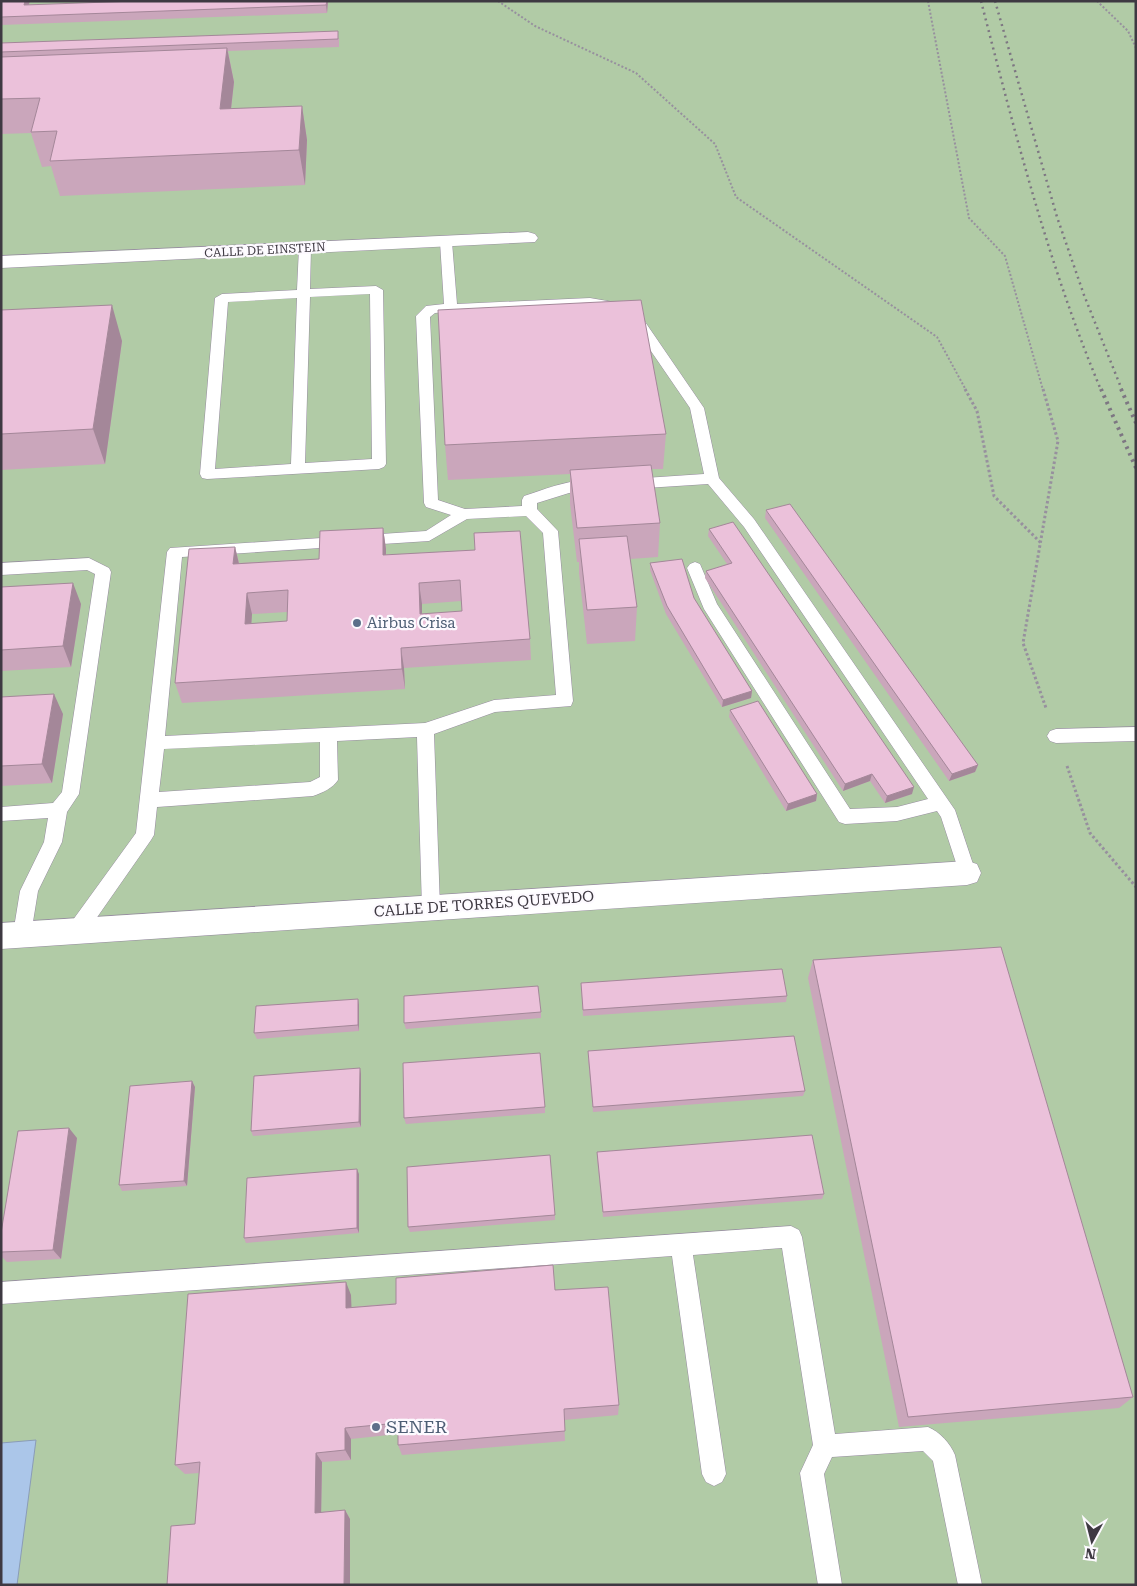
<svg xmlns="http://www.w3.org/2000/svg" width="1137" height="1586" font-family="'Roboto Serif',serif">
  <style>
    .green { fill: #b1cba6 }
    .water { fill: #abc6e9; stroke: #8a9cb7 }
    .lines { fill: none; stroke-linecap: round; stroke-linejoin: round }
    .service-casing { stroke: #968ba0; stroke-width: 1 }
    .minor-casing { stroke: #968ba0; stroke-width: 1 }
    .path-far1 { stroke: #97909e; stroke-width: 2; stroke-dasharray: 2 2; stroke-linecap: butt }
    .path { stroke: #97909e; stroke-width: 3; stroke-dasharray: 2.5 2.5; stroke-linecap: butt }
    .service { fill: #fff; fill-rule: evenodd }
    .minor { fill: #fff; fill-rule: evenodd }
    .rail-far1 { stroke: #7d7682; stroke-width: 2.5; stroke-dasharray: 2 4; stroke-linecap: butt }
    .rail { stroke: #7d7682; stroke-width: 4; stroke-dasharray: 2.5 4.5; stroke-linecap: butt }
    .wall { fill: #caa6bb; fill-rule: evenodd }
    .shaded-wall { fill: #a48799 }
    .building { fill: #ebc1da; stroke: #a48799; fill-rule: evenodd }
    .service-dot { fill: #5c6f8a; stroke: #fdfaff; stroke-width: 2 }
    .labels { text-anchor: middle; stroke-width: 4.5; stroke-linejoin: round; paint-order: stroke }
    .far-street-label { font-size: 12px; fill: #3e3942; stroke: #fdfaff }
    .service-label { font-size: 15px; fill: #4e5e75; stroke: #fdfaff; text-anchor: start }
    .street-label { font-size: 15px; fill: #3e3942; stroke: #fdfaff }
    .near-service-label { font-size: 18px; fill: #4e5e75; stroke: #fdfaff; text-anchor: start }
  </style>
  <rect width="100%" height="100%" fill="#f3eafc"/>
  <!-- green -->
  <path class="green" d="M1 1H1136V1585H1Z"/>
  <!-- water -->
  <path class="water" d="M36 1440 17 1585H1V1443Z"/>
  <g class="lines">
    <defs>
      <path id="service" d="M446 238 452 242 457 304 590 298 619 303 639 313 704 408 719 478 754 519 955 810 976 873 973 878 967 881 961 878 941 817 937 811 897 821 845 824 839 822 704 609 687 568 690 564 695 562 700 564 717 604 850 809 897 807 928 799 744 527 708 484 630 489 625 488 623 484 625 480 630 479 704 474 690 408 629 319 611 309 590 306 458 312 459 319 452 323 445 319V312L435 313 430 317 438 500 465 509 522 506V500L524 496C546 489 576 476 599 482L601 486 599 490 569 493 537 503V509L558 531 573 701 571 706 495 712 434 734 440 908 438 914 431 916 424 914 422 908 417 737 337 741 338 780C333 788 322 793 313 796L157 807 154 835 151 840 84 936 77 938 70 936 68 930 70 924 136 833 167 552 170 548 426 531 451 515 426 507 424 503 416 316 426 306 444 304 440 242ZM526 516 543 533 556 695 494 700 425 723 165 736 182 557 429 541 467 519ZM320 742V777L310 782 159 792 164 749Z
        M305 244 311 248 310 289 376 286 383 290 386 464 384 467 379 469 207 479 202 478 200 474 215 298 222 294 297 290 299 248ZM370 294 372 459 305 463 310 297ZM297 298 291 464 215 469 228 302Z
        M89 558 109 568 111 572 79 794 67 812 62 842 38 891 31 934 29 940 22 942 15 940 13 934 20 891 44 842 48 818 1 821V807L53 803 62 792 95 574 87 570 1 575V563Z
        M1136 727V741L1056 743 1050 741 1047 736 1050 731 1056 729Z
        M791 1226 799 1230 802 1237 835 1434 928 1427C940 1432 950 1443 955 1455L982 1585H958L933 1461 923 1451 832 1457 824 1474 842 1585H818L800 1473 813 1445 782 1248 693 1255 726 1474 722 1482 714 1486 706 1482 702 1474 672 1256 1 1304V1282Z"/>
      <path id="minor" d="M528 232 535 234 538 238 535 242 1 268V256Z
        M967 861 977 864 981 873 977 882 967 885 1 949V923Z"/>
    </defs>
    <!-- service casing -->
    <use href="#service" class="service-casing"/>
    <!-- minor casing -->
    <use href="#minor" class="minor-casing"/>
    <!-- path-far1 -->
    <path class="path-far1" d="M498 1 535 26 636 73 715 144 736 197 937 337 966 390
      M928 1 969 218 1005 256 1043 390
      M1097 1 1128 31 1136 48"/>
    <!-- path -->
    <path class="path" d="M965 389 977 411 994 496 1041 543
      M1043 389 1058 441 1023 643 1046 708
      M1067 766 1090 833 1136 887"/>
    <!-- service -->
    <use href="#service" class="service"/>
    <!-- minor -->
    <use href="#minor" class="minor"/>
    <!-- rail-far1 -->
    <path class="rail-far1" d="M981 1C1015 133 1048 264 1101 390
      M995 1 1057 217 1084 295 1122 390"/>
    <!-- rail -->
    <path class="rail" d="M1101 389 1136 468
      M1121 389 1136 423"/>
  </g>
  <!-- wall -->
  <path class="wall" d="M1 1H30L28 5 328 1 327 13 1 25Z
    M339 38V47L228 51 234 82 231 109 302 106 307 140 305 185 60 196 51 166 42 167 31 133 1 134V43Z
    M1 310 122 341 105 464 1 470Z
    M666 434 663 469H651L660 523 658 557 630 559 637 607 635 641 587 644 579 573V562H577L570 504V474L448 480 445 445Z
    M766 510 978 765 975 772 949 781 765 518Z
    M383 528 386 549V555L475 550 530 639 531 660 404 668 405 689 182 703 175 683 235 547 239 563 319 559ZM461 601 462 611 422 614V604ZM287 612V621L251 624 252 614Z
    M709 529 912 794 885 803 870 781 843 791 705 578 706 571 727 564 708 536Z
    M650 563 752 691 751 698 722 707 666 614 650 570Z
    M1 587 81 604 71 667 1 671Z
    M1 697 63 714 52 783 1 786Z
    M730 710 817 794 816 801 786 811 729 717Z
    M813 960 1133 1397 1119 1408 899 1427 808 978Z
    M581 983 787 996 786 1002 583 1016Z
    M358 999 359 1005V1031L257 1039 254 1033Z
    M541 1012V1018L406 1029 404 1023Z
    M588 1051 805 1091 803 1096 593 1112 588 1057Z
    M361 1074V1127L253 1136 251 1131Z
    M192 1081 195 1087 187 1186 122 1191 119 1185Z
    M545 1107V1113L406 1124 404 1118Z
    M77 1138 61 1259 7 1262 1 1256V1233Z
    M597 1152 824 1194 822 1199 603 1217 597 1157Z
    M359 1174V1233L246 1243 244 1238Z
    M555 1215V1220L410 1232 408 1227Z
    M555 1290 619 1405 618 1415 564 1420 565 1441 402 1455 398 1445V1434L351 1439V1460L322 1462 321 1512 345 1510 350 1519 195 1524 199 1473 185 1474 175 1465 351 1295V1307Z"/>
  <!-- shaded-wall -->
  <path class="shaded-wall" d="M25 1H30L26 13 24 5Z
    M327 1H328L327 13 326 5Z
    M227 48 234 82 227 144 220 109Z
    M302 106 307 140 305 185 299 150Z
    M112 305 122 341 105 464 93 429Z
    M383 528 386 549V576L383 555Z
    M235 547 240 568 233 564Z
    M73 583 81 604 71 667 63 646Z
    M419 583 422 604V635L420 614Z
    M247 593 252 614 250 645 245 624Z
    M401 648 404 668 405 689 402 669Z
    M752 691 751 698 722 707 723 700Z
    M54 694 63 714 52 783 42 764Z
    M978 765 975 772 949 781 952 774Z
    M872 774 870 781 843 791 845 784Z
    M914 787 912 794 885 803 887 796Z
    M817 794 816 801 786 811 788 804Z
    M358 999 359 1005V1031L358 1025Z
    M360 1068 361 1074V1127L359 1122Z
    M192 1081 195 1087 187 1186 184 1181Z
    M69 1128 77 1138 61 1259 53 1250Z
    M357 1169 359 1174V1233L357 1228Z
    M346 1282 351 1295 352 1320 346 1308Z
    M345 1428 351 1439V1460L345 1450Z
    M316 1453 322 1462 321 1521 315 1513Z
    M345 1510 350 1519V1585H344Z"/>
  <!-- building -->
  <path class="building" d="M1 1H25L24 5 136 1H327L326 5 1 17Z
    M338 31V39L1 52V43Z
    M227 48 220 109 302 106 299 150 50 161 57 131 31 132 40 98 1 99V57Z
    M641 300 666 434 445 445 438 310Z
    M112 305 93 429 1 434V310Z
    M651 465 660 523 577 528 570 470Z
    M790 504 978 765 952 774 766 510Z
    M733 522 914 787 887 796 872 774 845 784 706 571 732 563 709 529Z
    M383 528V555L475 550 474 533 520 531 530 639 401 648 402 669 175 683 189 549 235 547 233 564 319 559 320 531ZM460 580 462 611 420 614 419 583ZM288 590 287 621 245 624 247 593Z
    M627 536 637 607 587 610 579 539Z
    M682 559 694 598 752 691 723 700 667 606 650 563Z
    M73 583 63 646 1 650V587Z
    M54 694 42 764 1 766V697Z
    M758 701 817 794 788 804 730 710Z
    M1001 947 1133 1397 908 1417 813 960Z
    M782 969 787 996 583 1010 581 983Z
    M538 986 541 1012 404 1023V996Z
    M358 999V1025L254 1033 256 1006Z
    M794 1036 805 1091 593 1107 588 1051Z
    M540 1053 545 1107 404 1118 403 1063Z
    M360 1068 359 1122 251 1131 254 1076Z
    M192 1081 184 1181 119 1185 130 1086Z
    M69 1128 53 1250 1 1252V1233L18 1131Z
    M812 1135 824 1194 603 1212 597 1152Z
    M550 1155 555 1215 408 1227 407 1167Z
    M357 1169V1228L244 1238 247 1178Z
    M553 1265 555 1290 608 1287 619 1405 564 1409 565 1431 398 1445V1423L345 1428V1450L316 1453 315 1513 345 1510 344 1585H167L171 1526 195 1524 200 1462 175 1465 188 1294 346 1282V1308L396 1304V1278Z"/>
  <!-- markers -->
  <g class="service-dot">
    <circle cx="357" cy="623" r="5"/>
    <circle cx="376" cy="1427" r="5"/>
  </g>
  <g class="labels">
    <!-- far-street labels -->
    <g class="far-street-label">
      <text transform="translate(265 250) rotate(-3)" y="4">CALLE DE EINSTEIN</text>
    </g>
    <!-- service labels -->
    <g class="service-label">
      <text x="367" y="628">Airbus Crisa</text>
    </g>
    <!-- street labels -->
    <g class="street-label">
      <text transform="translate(484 904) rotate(-4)" y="5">CALLE DE TORRES QUEVEDO</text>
    </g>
    <!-- near-service labels -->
    <g class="near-service-label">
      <text x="386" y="1433">SENER</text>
    </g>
  </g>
  <!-- border -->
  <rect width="1137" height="1586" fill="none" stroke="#3e3942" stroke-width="5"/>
  <!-- north arrow -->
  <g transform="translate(1092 1541) rotate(187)" stroke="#fdfaff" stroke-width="4" paint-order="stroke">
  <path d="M0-4L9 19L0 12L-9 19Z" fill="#3e3942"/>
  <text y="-8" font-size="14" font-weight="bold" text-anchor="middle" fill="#3e3942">N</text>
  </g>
</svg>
